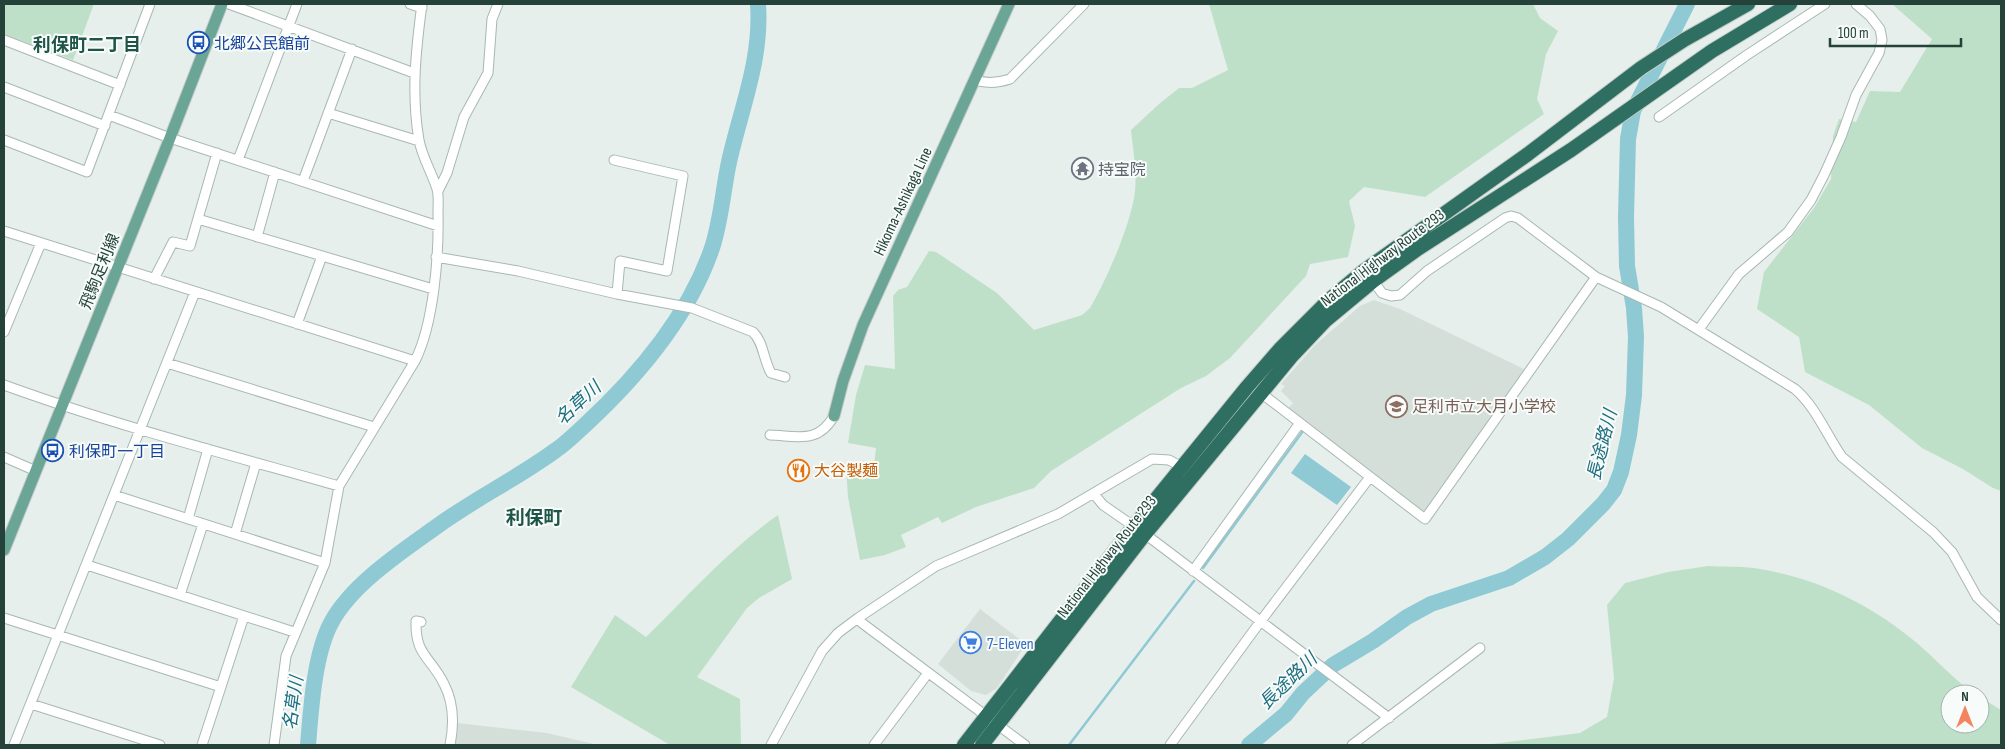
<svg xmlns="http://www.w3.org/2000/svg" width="2005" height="749" font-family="'Sofia Sans Condensed','Noto Sans JP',sans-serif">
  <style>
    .built { fill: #d4dfda }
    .green { fill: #bfe0c8 }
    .water { fill: #8ec9d4 }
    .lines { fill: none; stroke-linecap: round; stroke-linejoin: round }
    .stream { stroke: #8ec9d4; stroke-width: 2.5 }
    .river { stroke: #8ec9d4; stroke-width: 16 }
    .minor-casing { stroke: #a8b8b2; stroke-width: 11 }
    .major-casing { stroke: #c2cac8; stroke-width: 13 }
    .highway-casing { stroke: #c2cac8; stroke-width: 16 }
    .minor { stroke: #fff; stroke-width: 9 }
    .major { stroke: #6aa596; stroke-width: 11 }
    .highway { stroke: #2f6f62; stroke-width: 14 }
    .labels { text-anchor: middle; stroke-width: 4; stroke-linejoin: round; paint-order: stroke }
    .transit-label { font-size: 16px; fill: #164399; stroke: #f7fbf9; text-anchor: start }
    .worship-label { font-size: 16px; fill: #5b616d; stroke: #f7fbf9; text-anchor: start }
    .street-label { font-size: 16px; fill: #24423a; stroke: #f7fbf9 }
    .education-label { font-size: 16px; fill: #785e54; stroke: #f7fbf9; text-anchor: start }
    .food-label { font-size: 16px; fill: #c56008; stroke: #f7fbf9; text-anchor: start }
    .shop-label { font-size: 16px; fill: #366cbe; stroke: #f7fbf9; text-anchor: start }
    .neighbourhood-label { font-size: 18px; font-weight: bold; fill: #1f5548; stroke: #f7fbf9 }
    .water-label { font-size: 18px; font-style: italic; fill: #1c6f80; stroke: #f7fbf9 }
    .quarter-label { font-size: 19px; font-weight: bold; fill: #1f5548; stroke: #f7fbf9 }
  </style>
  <rect width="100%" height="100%" fill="#e6efeb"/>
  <!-- built -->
  <path class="built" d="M1374 300 1400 309 1528 371 1424 512 1288 408 1293 403 1281 391 1285 386 1281 384 1314 346 1360 306Z
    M980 609 1026 644 997 688 986 695 971 691 938 664Z
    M457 723 547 733 598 745H454Z"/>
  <!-- green -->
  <path class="green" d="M4 4H94L73 60 4 34Z
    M1209 4H1533L1540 18 1558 31 1546 54 1537 99 1544 114 1425 197 1364 187 1349 201 1355 226 1348 257 1310 264 1306 276 1230 358 1206 376 1181 388 1051 471 1034 488 976 507 942 523 938 517 901 535 906 547 885 555 860 560 848 497 846 467 874 466 876 448 848 443 856 395 865 365 895 369 893 296 898 290 907 287 929 251 936 252 997 293 1034 330 1082 315 1090 308C1106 281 1132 222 1135 191 1137 171 1133 150 1131 130L1159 104 1179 88H1192L1228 70Z
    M1892 4H2001V491L1993 488 1963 469 1922 448 1869 405 1805 372 1799 337 1757 309 1764 272 1814 208 1831 179 1833 136 1839 119 1856 122 1870 91 1900 92 1932 39Z
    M778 515 792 579 759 598 747 608 697 677 740 699 741 745H670L571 687 615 615 646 637C689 595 729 549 778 515Z
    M1708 566C1723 567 1739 566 1754 568 1815 577 1871 604 1918 644 1937 660 1954 680 1975 694H1950V724H1980V697L2001 710V745H1484L1580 733 1607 717 1614 678 1607 605 1625 583 1668 572Z"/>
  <!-- water -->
  <path class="water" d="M1305 454 1351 487 1337 505 1291 473Z"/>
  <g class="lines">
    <!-- stream -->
    <path class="stream" d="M1203 568 1303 431
      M1069 745 1194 581"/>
    <!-- river -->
    <path class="river" d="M308 745C311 710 314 655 331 623 351 585 401 552 436 527 474 499 518 478 556 450 566 443 575 434 584 426 636 378 689 316 712 248 721 221 723 190 729 162 741 108 762 60 758 4
      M1249 745 1286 714 1303 693 1333 665 1373 641 1407 617 1431 604 1509 578 1545 557 1568 539 1603 504 1614 490 1621 472 1629 435 1634 395 1636 337 1634 308 1627 266 1626 217 1628 139 1633 111 1687 4"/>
    <defs>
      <path id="minor" d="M229 4 414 73
        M410 4 422 8
        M4 40 120 85
        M975 80C987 84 998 83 1010 79L1084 4
        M4 87 105 126
        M328 113 419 141
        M109 115 170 138 438 226
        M1659 117 1747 55 1825 4
        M4 140 87 172 150 4
        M238 160 297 4
        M614 160 683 176 667 271 620 261 617 294
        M303 181 352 49
        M438 191 447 173 464 117 488 73 492 19 498 4
        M198 219 433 289
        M4 231 415 361
        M257 237 275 172
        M436 257 518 271 617 294 692 308 753 332C764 343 763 359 771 373L785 377
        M1370 277 1382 293 1391 296 1400 295 1427 271 1505 218 1511 216 1518 218 1596 277 1661 307 1795 389C1816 407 1826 434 1842 457L1933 532 1952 552 1977 597 2001 620
        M154 279 173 242 190 246 217 153
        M297 324 322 256
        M1699 329 1739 274 1788 232 1811 200 1824 175 1841 137 1856 95 1879 53 1882 40 1880 29 1870 16 1856 4
        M4 332 41 243
        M167 363 374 427
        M4 385C114 425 226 454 339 486
        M1261 393 1425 519 1596 277
        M770 435C798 436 818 444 834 416
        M4 457 36 471
        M1094 494 1103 505 1145 534 1389 718
        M114 495 325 563
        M188 519 208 449
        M235 534 256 463
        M87 565 294 632
        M1193 571 1300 423
        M180 595 203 524
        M4 618 221 687
        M858 618 862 623 1025 745
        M421 622 416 621C415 656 431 657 444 684 454 703 454 725 450 745
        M31 704 160 745
        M14 745 195 292
        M202 745 244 616
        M274 745 286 656 325 563 339 486 415 361C434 323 439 255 438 212 438 205 439 196 437 189 432 173 422 157 419 140 411 94 416 49 422 4
        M771 745 822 651 838 633 858 618 936 566 1058 514 1152 459 1169 460 1182 467
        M874 745 928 673
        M1170 745 1260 622 1370 477
        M1352 745 1480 648"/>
      <path id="major" d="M834 416 843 381 863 325 1009 4
        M4 550 170 138 222 4"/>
      <path id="highway" d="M964 745 1134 526 1247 387 1280 349 1329 300 1365 270 1528 154 1641 68 1684 40 1748 4
        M982 745 1145 534 1291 357 1326 320 1373 281 1419 248 1571 150 1712 51 1790 4"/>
    </defs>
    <!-- minor casing -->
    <use href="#minor" class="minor-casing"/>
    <!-- major casing -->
    <use href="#major" class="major-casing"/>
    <!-- highway casing -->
    <use href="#highway" class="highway-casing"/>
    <!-- minor -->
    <use href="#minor" class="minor"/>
    <!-- major -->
    <use href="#major" class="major"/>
    <!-- highway -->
    <use href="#highway" class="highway"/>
  </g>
  <!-- icons -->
  <defs>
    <symbol id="bus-ring" viewBox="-11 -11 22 22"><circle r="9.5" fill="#f7fbf9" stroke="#1a4fb4" stroke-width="1.5"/><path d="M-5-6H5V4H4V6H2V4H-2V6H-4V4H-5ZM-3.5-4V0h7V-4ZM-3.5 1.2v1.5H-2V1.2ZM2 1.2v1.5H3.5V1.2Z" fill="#1a4fb4"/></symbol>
    <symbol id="temple-ring" viewBox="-11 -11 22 22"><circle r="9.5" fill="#f7fbf9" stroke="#6b7280" stroke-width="1.5"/><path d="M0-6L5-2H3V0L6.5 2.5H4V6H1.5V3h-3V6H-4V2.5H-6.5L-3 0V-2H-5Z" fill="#6b7280"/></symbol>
    <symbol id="school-ring" viewBox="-11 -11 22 22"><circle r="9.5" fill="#f7fbf9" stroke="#8d6e63" stroke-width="1.5"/><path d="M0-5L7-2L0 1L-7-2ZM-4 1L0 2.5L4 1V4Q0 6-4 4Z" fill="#8d6e63"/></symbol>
    <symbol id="restaurant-ring" viewBox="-11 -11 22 22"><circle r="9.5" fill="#f7fbf9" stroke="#e8710a" stroke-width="1.5"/><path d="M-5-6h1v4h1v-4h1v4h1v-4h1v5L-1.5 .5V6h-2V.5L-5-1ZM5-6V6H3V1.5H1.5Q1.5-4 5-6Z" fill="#e8710a"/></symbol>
    <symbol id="supermarket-ring" viewBox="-11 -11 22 22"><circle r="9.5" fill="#f7fbf9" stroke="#3f7fe0" stroke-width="1.5"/><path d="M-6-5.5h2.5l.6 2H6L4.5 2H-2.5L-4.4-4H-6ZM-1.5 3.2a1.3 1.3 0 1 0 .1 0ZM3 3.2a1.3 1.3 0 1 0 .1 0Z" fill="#3f7fe0"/></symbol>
  </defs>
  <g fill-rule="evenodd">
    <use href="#bus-ring" x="186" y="30" width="25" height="25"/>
    <use href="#temple-ring" x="1070" y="156" width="25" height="25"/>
    <use href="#school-ring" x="1384" y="394" width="25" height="25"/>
    <use href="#bus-ring" x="40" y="438" width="25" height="25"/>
    <use href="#restaurant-ring" x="786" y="458" width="25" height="25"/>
    <use href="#supermarket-ring" x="958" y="630" width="25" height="25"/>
  </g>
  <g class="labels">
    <!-- transit labels -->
    <g class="transit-label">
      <text x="214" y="49">北郷公民館前</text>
      <text x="69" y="457">利保町一丁目</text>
    </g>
    <!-- worship labels -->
    <g class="worship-label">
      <text x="1098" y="175">持宝院</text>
    </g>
    <!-- street labels -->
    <g class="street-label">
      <text transform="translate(902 201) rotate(-65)" y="6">Hikoma-Ashikaga Line</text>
      <text transform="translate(1382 257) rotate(-37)" y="6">National Highway Route 293</text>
      <text transform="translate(99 271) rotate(-68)" y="6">飛駒足利線</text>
      <text transform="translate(1106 556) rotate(-52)" y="6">National Highway Route 293</text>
    </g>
    <!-- education labels -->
    <g class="education-label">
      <text x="1412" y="412">足利市立大月小学校</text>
    </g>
    <!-- food labels -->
    <g class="food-label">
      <text x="814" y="476">大谷製麺</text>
    </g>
    <!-- shop labels -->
    <g class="shop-label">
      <text x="987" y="649">7-Eleven</text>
    </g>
    <!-- neighbourhood labels -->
    <g class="neighbourhood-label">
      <text x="87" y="51">利保町二丁目</text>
    </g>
    <!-- water labels -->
    <g class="water-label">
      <text transform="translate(578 403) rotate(-43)" y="6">名草川</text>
      <text transform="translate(1602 445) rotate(-76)" y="6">長途路川</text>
      <text transform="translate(1288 681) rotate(-44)" y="6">長途路川</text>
      <text transform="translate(293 703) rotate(-82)" y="6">名草川</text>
    </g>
    <!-- quarter labels -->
    <g class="quarter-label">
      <text x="534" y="524">利保町</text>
    </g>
  </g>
  <!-- border -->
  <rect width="2005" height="749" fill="none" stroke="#24423a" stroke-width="10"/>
  <!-- north arrow -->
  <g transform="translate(1965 709)"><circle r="24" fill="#f7fbf9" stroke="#a3b1ad"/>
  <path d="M0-4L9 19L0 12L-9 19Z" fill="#f4845f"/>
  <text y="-8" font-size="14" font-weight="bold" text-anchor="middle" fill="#24423a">N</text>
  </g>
  <!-- scale -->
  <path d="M1830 38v8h131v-8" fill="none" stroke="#24423a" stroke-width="2.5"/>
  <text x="1838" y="38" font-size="15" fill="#24423a" stroke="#f7fbf9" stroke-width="4" paint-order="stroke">100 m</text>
</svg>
